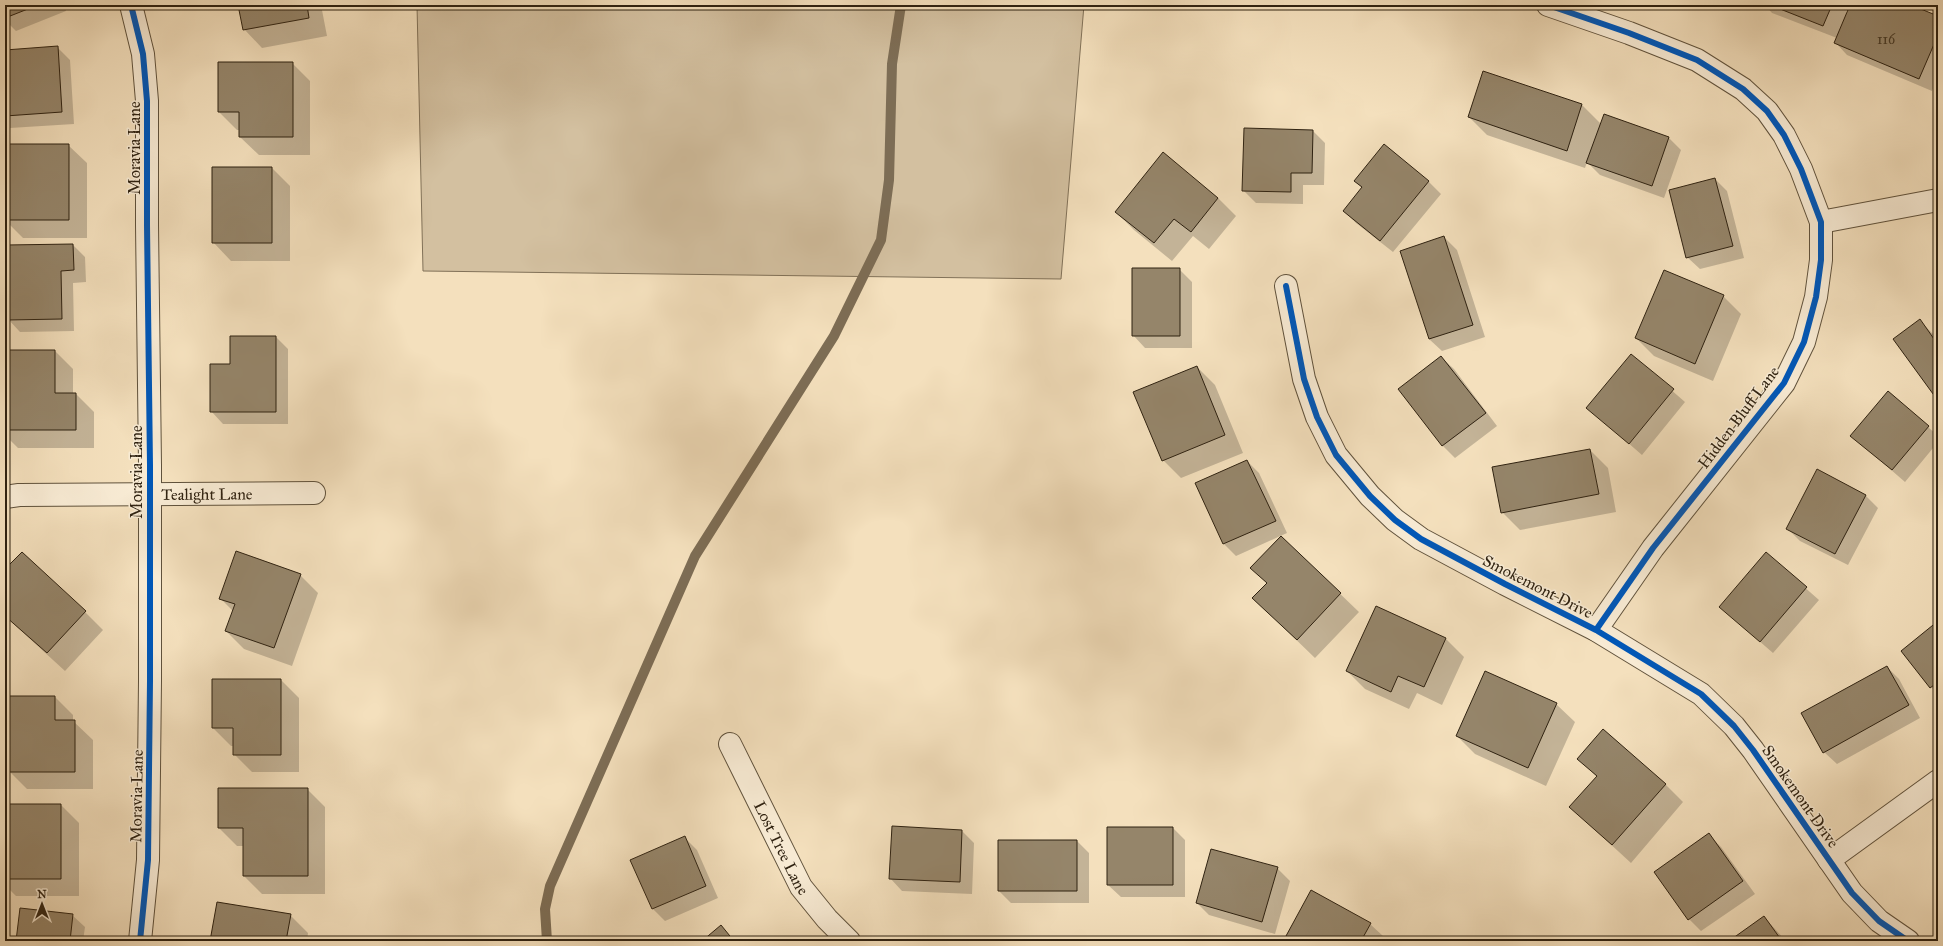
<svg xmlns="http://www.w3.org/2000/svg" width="1943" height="946" font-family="'IM FELL Great Primer',serif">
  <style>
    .green { fill: #d3c0a0; stroke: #817158 }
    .shadow { fill: #0003 }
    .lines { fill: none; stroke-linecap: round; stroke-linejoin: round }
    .stream { stroke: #7d6d55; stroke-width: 10 }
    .building { fill: #95856a; stroke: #2f2211 }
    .minor-casing { stroke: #60523c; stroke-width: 24 }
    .minor { stroke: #f8ebd4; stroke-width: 22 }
    .cycleway-casing { stroke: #f8ebd4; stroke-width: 8 }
    .cycleway { stroke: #0057b8; stroke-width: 6 }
    .labels { text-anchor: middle; stroke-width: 3; stroke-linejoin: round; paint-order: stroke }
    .number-label { font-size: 14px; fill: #483b27 }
    .street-label { font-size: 16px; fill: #2f2211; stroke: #f8ebd4 }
  </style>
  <rect width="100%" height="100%" fill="#f4e0bd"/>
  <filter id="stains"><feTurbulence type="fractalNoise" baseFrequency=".005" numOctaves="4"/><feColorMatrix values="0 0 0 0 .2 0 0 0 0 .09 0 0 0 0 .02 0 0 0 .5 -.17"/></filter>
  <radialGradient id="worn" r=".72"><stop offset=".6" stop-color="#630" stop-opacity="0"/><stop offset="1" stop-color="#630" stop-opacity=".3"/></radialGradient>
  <!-- green -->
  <path class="green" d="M417 5H1084L1061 279 423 271Z"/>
  <!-- shadow -->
  <path class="shadow" d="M5 5H64L66 11 16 31 5 20Z
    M239 5H321L327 36 262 48 244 29Z
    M1765 5H1849L1846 13 1847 14 1851 5H1909L1938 18V76L1932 91 1847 55 1835 42 1837 38 1772 13Z
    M57 47 70 60 74 124 10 128 5 123V51Z
    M292 63 310 81V155H259L240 137V130H237L219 112Z
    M1484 72 1582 105 1601 124 1669 138 1681 150 1664 198 1600 175 1587 162 1585 168 1487 135 1469 117Z
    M1313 131 1325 143 1324 185H1303V204L1256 203 1243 190Z
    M5 145H68L87 163V238H23L5 220Z
    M1163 154 1218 198 1236 216 1209 249 1193 236 1172 261 1134 230 1116 212Z
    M272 168 290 186V261H231L213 242Z
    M1715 179 1727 191 1744 258 1700 269 1687 257Z
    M1355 181H1428L1441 194 1393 252 1356 223 1344 211 1362 188Z
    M1444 237 1457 250 1485 337 1442 351 1429 339Z
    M73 245 85 257 86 282 73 283 74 331 20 332 8 319Z
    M1179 269 1192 282V348H1145L1133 335Z
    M1723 296 1741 314 1713 381 1654 356 1636 338Z
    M1920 321 1937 338 1938 337V399L1895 339Z
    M276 337 288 349V424H223L211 411 231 365Z
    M5 351H55L73 369V394H76L94 412V448H18L5 435Z
    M1631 355 1685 402 1642 455 1588 408Z
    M1441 357 1454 369 1497 426 1455 458 1443 446 1399 389Z
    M1197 367 1215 385 1243 453 1181 478 1163 460Z
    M1928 427 1938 436V442L1905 482 1852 436Z
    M1590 450 1608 468 1616 512 1520 530 1502 512Z
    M1247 461 1259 473 1287 533 1236 556 1224 544 1196 484Z
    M1818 470 1866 496 1878 508 1848 565 1800 541 1787 528Z
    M1281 537 1359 612 1315 658 1253 598 1268 584 1252 568Z
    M1766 553 1819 600 1773 653 1720 607Z
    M5 571 85 612 103 630 65 671 5 616Z
    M300 575 318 593 292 666 244 649 226 631 233 611 220 598Z
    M1938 622V694L1931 687Z
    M1446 639 1464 657 1442 705 1417 693 1409 709 1365 689 1347 671Z
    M1887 667 1899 679 1920 718 1837 764 1824 752Z
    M281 680 299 698V772H252L234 754V746H231L213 728Z
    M55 697 73 715V721L93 740V789H27L9 771Z
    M1556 704 1575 722 1546 786 1475 754 1457 736Z
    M1579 759 1665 784 1683 802 1631 863 1570 807 1597 777Z
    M307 789 325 807V894H262L244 876V846H237L219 828Z
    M5 805H61L79 823V896H16L5 885Z
    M893 827 962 831 974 843 972 894 902 891 890 878Z
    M1173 828 1185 840V897H1121L1108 885Z
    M1709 835 1721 847 1755 894 1701 931 1689 919Z
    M685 838 697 850 718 898 665 921 653 909Z
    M1077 841 1089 853V903H1011L999 891Z
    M1277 868 1290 881 1275 934 1209 915 1197 903Z
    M1311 892 1370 924 1383 936 1380 941H1292L1287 936Z
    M72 915 85 927 83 941H17Z
    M290 915 308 933 307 941H211Z
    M1764 917 1786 941H1731Z"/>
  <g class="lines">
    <!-- stream -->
    <path class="stream" d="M547 941 545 909 550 886 695 556 834 336 881 240 889 180 892 64 901 5"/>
  </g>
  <!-- building -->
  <path class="building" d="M5 5H38L5 18Z
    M238 5H307L309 18 243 30Z
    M1770 5H1832L1823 26Z
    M1850 5H1911L1938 16V35L1919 79 1834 43Z
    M58 46 62 112 5 116V50Z
    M218 62H293V137H239V112H218Z
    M1483 71 1582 104 1567 151 1468 117Z
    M1604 114 1669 137 1652 186 1586 163Z
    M1244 128 1313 130 1312 173H1291V192L1242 191Z
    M5 144H69V220H5Z
    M1384 144 1429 181 1380 241 1343 211 1362 187 1354 181Z
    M1163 152 1218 198 1191 232 1174 219 1154 243 1115 212Z
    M212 167H272V243H212Z
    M1715 178 1733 246 1686 258 1669 190Z
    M1444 236 1473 325 1429 339 1400 251Z
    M73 244 74 270 61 271 62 319 7 320 6 245Z
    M1132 268H1180V336H1132Z
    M1664 270 1724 295 1695 364 1635 338Z
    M1920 319 1934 339 1938 336V397L1936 398 1893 339Z
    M230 336H276V412H210V364H230Z
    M5 350H55V393H76V430H5Z
    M1631 354 1674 389 1629 444 1586 408Z
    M1441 356 1486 413 1442 446 1398 389Z
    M1197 366 1225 435 1162 461 1133 392Z
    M1888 391 1929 426 1892 470 1850 436Z
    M1590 449 1599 494 1501 513 1492 467Z
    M1247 460 1276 521 1223 544 1195 483Z
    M1817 469 1866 495 1835 554 1786 529Z
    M1281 536 1341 593 1297 640 1252 598 1267 583 1250 568Z
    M236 551 301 574 274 648 225 631 235 604 219 599Z
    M22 552 86 611 47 653 5 616V569Z
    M1766 552 1807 587 1760 642 1719 607Z
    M1376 606 1446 638 1424 687 1398 676 1391 692 1346 671Z
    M1938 621V682L1930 688 1901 651Z
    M1887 666 1909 705 1823 753 1801 713Z
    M1485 671 1557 703 1528 768 1456 736Z
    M212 679H281V755H233V728H212Z
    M8 696H55V720H75V772H8Z
    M1603 729 1666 784 1612 845 1569 807 1597 776 1577 759Z
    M218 788H308V876H243V828H218Z
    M5 804H61V879H5Z
    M892 826 962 830 960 882 889 879Z
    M1107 827H1173V885H1107Z
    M1709 833 1743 881 1688 920 1654 872Z
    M685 836 706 886 652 909 630 860Z
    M998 840H1077V891H998Z
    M1211 849 1278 867 1262 922 1196 903Z
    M1311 890 1371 923 1361 941H1295L1286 936Z
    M217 902 291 914 286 941H210Z
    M20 908 73 914 70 941H16Z
    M1764 916 1782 941H1729Z
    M721 925 734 941H702Z"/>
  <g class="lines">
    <defs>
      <g id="minor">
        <path d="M131 5 143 54 147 101V225L150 465V681L148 860 140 941"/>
        <path d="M1548 5 1629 33 1697 60 1743 89 1767 111 1784 135 1801 169 1821 222V260L1816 297 1804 342 1784 383 1653 548 1596 630"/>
        <path d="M1821 222 1938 200"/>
        <path d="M1286 286 1304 379 1317 417 1336 455 1370 496 1395 520 1421 539 1505 584 1596 630 1701 694 1734 726 1753 750 1852 893 1879 921 1908 941"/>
        <path id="s1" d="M5 497 19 495 314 493"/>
        <path id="s2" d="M730 744 801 887 827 919 849 941"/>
        <path d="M1829 860 1938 781"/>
      </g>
    </defs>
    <!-- minor casing -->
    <use href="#minor" class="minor-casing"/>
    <!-- minor -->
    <use href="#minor" class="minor"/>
    <defs>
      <path id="cycleway" d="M131 5 143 54 147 101V225L150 465V681L148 860 140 941
        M1548 5 1629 33 1697 60 1743 89 1767 111 1784 135 1801 169 1821 222V260L1816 297 1804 342 1784 383 1653 548 1596 630
        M1286 286 1304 379 1317 417 1336 455 1370 496 1395 520 1421 539 1505 584 1596 630 1701 694 1734 726 1753 750 1852 893 1879 921 1908 941"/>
    </defs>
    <!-- cycleway casing -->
    <use href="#cycleway" class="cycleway-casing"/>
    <!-- cycleway -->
    <use href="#cycleway" class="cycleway"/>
  </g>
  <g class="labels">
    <!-- number labels -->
    <g class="number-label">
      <text x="1886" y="44">116</text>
    </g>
    <!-- street labels -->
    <g class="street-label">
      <text transform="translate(134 148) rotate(-90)" y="6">Moravia Lane</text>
      <text transform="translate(1738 417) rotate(-53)" y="6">Hidden Bluff Lane</text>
      <text transform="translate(136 472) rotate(-90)" y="6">Moravia Lane</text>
      <text dy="6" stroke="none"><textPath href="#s1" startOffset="202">Tealight Lane</textPath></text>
      <text transform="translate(1538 586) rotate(27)" y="6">Smokemont Drive</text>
      <text transform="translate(136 796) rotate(-89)" y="6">Moravia Lane</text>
      <text transform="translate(1801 796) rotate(55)" y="6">Smokemont Drive</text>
      <text dy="6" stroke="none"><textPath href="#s2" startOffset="116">Lost Tree Lane</textPath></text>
    </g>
  </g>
  <!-- margin -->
  <rect width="1943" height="946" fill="none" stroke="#f4e0bd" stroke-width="20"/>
  <rect x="6" y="6" width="1931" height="934" fill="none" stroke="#2f2211" stroke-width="2"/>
  <rect x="10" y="10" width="1923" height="926" fill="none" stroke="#2f2211"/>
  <!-- north arrow -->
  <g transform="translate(42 904)" stroke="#f8ebd4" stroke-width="3" paint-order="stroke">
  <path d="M0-3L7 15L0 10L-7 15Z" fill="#2f2211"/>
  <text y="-6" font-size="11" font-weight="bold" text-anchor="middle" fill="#2f2211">N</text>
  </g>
  <rect width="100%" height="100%" filter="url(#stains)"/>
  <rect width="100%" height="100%" fill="url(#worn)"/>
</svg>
